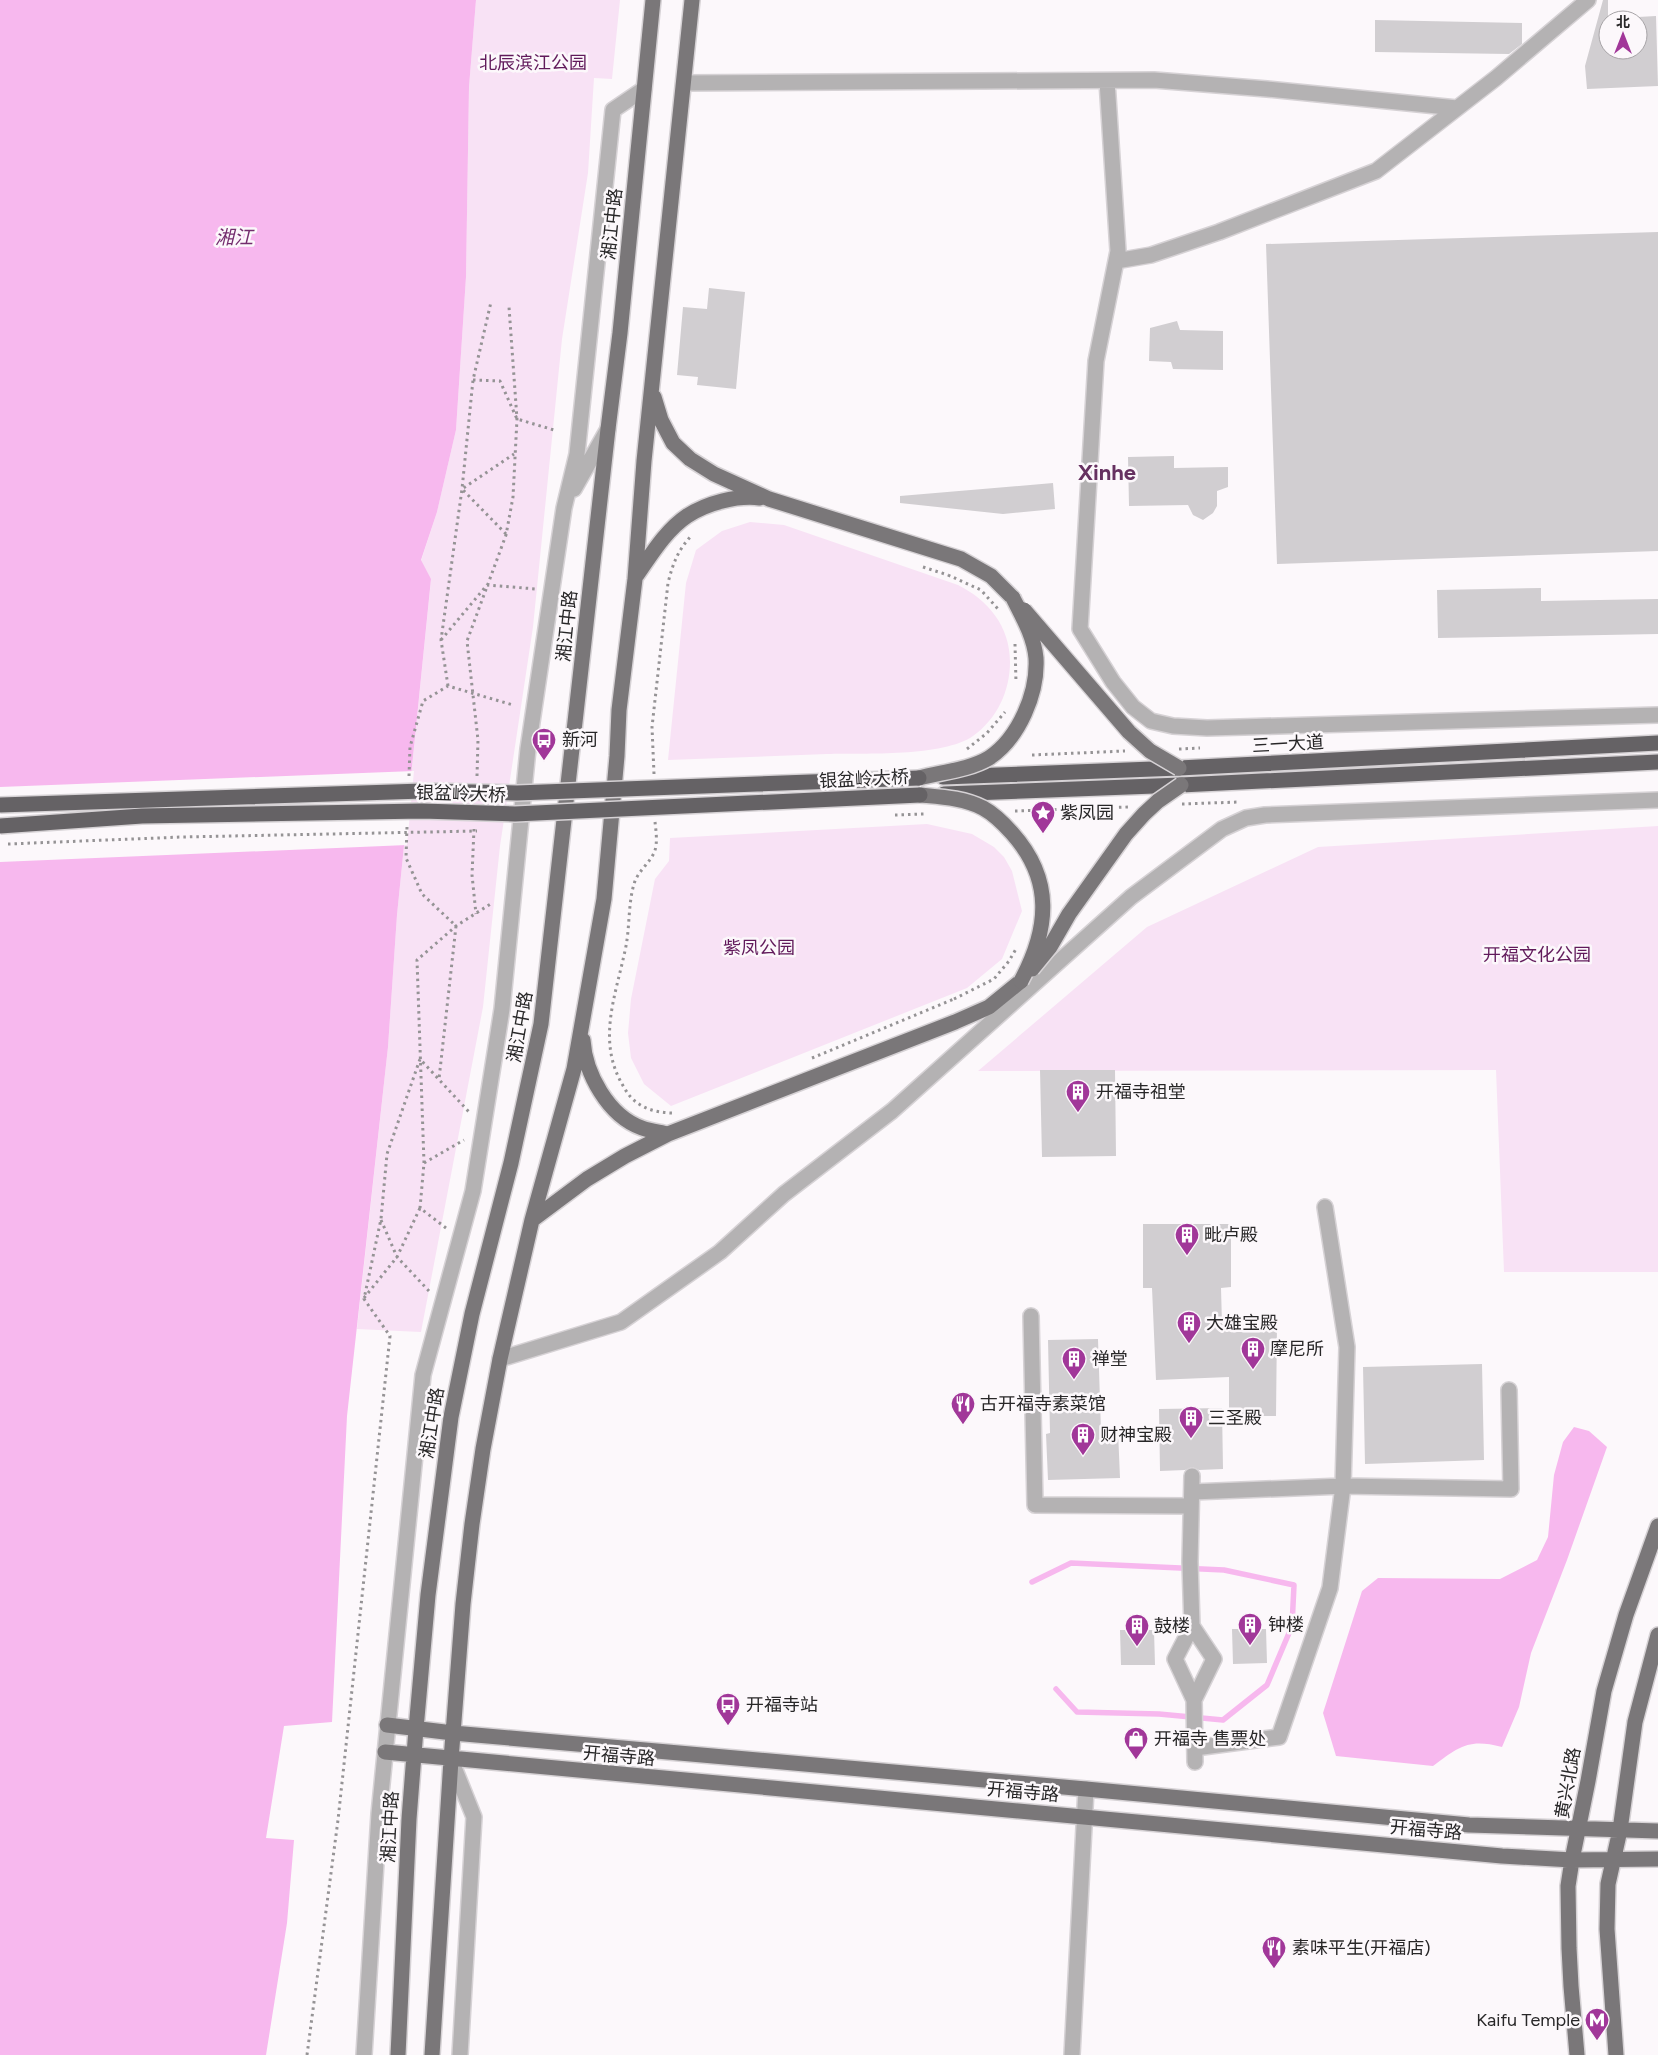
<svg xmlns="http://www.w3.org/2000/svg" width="1658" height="2055" font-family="Figtree,'Noto Sans SC',sans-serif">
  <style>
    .green { fill: #f8e2f5 }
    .water { fill: #f7b8ee }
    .pier { fill: #fcf8fb }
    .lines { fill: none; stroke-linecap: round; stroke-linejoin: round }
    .stream { stroke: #f7b8ee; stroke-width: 5.5 }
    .building { fill: #d1ced1 }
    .minor-casing { stroke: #d6d2d5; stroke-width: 18 }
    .major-casing { stroke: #d6d2d5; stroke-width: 18 }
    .highway-casing { stroke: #d6d2d5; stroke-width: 18 }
    .path { stroke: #959395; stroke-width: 3; stroke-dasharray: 2.5 4; stroke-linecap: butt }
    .minor { stroke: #b4b2b3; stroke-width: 15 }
    .major { stroke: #7a7779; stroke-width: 15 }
    .highway { stroke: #656265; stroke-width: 15 }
    .major-bridge-casing { stroke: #d6d2d5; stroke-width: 18; stroke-linecap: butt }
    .highway-bridge-casing { stroke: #d6d2d5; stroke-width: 18; stroke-linecap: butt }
    .path-bridge { stroke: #959395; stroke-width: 3; stroke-dasharray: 2.5 4; stroke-linecap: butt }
    .major-bridge { stroke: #7a7779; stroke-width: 15 }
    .highway-bridge { stroke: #656265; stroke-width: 15 }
    .labels { text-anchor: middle; stroke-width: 5; stroke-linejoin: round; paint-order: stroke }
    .park-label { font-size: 18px; fill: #611a5b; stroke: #fcf8fb }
    .street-label { font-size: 18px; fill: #282728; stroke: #fcf8fb }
    .poi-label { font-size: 18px; fill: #282728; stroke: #fcf8fb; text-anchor: start }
    .water-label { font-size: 19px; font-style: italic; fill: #742d6e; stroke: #fcf8fb }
    .district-label { font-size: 22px; font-weight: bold; fill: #663160; stroke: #fcf8fb }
  </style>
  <rect width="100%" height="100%" fill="#fcf8fb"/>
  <!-- green -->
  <path class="green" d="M476 0H620L612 79 594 78 588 173 562 339 533 627 500 846 483 1007 421 1332 357 1329 388 1047 397 915 431 580 421 561 437 512 456 430 466 277 469 87Z
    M750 522 784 525 958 585C988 600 1010 626 1010 662 1010 691 997 719 973 736 943 757 865 753 827 754 774 756 721 758 668 760L686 583 696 550 722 531Z
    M927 824 972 834 994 847 1004 857 1012 871 1022 911 1002 959 967 988 671 1106 644 1084 631 1058 628 1033 631 999 655 879 669 861 670 838Z
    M1658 826V1272H1504L1496 1070 978 1071 1147 927 1318 847Z"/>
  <!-- water -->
  <path class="water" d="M0 0H476L469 87 466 277 456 430 437 512 421 560 431 579 397 915 388 1047 347 1416 332 1722 284 1726 266 1838 294 1840 287 1923 266 2055H0Z
    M1574 1427 1589 1431 1607 1447 1567 1560 1531 1653 1519 1707 1502 1747C1468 1738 1459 1747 1433 1766L1336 1756 1323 1713 1362 1591 1378 1578 1500 1579 1537 1560 1548 1537 1554 1475 1563 1442Z"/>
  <!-- pier -->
  <path class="pier" d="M414 771 407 845 0 862V787Z"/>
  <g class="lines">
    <!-- stream -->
    <path class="stream" d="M1032 1582 1071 1563 1224 1570 1294 1585 1292 1626 1267 1685 1223 1720 1159 1714 1077 1712 1056 1689"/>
  </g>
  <!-- building -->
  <path class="building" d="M1603 0H1608V50H1638V17L1656 16 1658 86 1587 89 1585 66Z
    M1375 20 1522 23V44L1509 54 1375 52Z
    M1658 232V551L1277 564 1266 244Z
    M709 288 745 292 736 389 697 385 698 377 677 375 683 307 707 309Z
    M1177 321 1180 330 1223 331V370L1173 369 1171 362 1149 361 1150 328Z
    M1174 456V468L1228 467V487L1217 491V506L1213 513 1203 520 1193 515 1188 505 1129 506 1128 457Z
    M1053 483 1055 509 1003 514 900 503V496Z
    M1541 588V601L1658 599V634L1438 638 1437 590Z
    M1040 1070H1115L1116 1156 1042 1157Z
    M1143 1224H1231V1287L1221 1288 1222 1324H1277L1276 1416H1229V1377L1156 1380 1152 1288H1143Z
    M1098 1339 1101 1432 1118 1431 1120 1478 1048 1480 1046 1434 1050 1433 1048 1340Z
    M1482 1364 1484 1460 1365 1464 1363 1367Z
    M1222 1408 1223 1469 1199 1470 1192 1467 1185 1470 1160 1471 1159 1409Z
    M1232 1629H1266L1267 1663 1233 1664Z
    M1120 1630H1154L1155 1665H1121Z"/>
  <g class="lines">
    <defs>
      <path id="minor" d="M1107 81 1118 251 1096 361 1080 629 1113 682 1133 707 1151 721 1173 726 1207 728 1658 715
        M685 83 1154 80 1267 89 1457 108
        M1116 261 1151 255 1219 232 1376 171 1496 78 1588 0
        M574 489 608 429
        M1031 1316 1035 1505 1191 1506
        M500 1359 621 1322 720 1252 784 1194 892 1111 1131 897 1222 829 1246 818 1265 815 1658 800
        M1192 1476 1190 1562 1192 1626 1175 1659 1194 1700
        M1192 1492 1343 1486 1511 1489 1509 1390
        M1192 1626 1214 1659 1194 1700 1195 1762
        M1195 1748 1279 1737 1330 1588 1343 1486 1347 1347 1325 1207
        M451 1760 474 1817 460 2055
        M364 2055 379 1814 423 1375 473 1191 502 1009 528 749 564 508 577 454 613 110 644 89
        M1072 2055 1086 1789"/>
      <path id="major" d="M654 397 661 420 673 443 690 459 714 474 769 499 961 559 991 576 1013 598
        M637 575C651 555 666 530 687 516 707 503 737 495 760 498
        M583 1040C585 1073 608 1116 642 1128 650 1131 660 1132 668 1134
        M532 1220 587 1179 625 1156 668 1134 955 1022 989 1007 1021 981
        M387 1725 453 1733 1086 1789 1469 1825 1658 1831
        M385 1752 1502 1856 1572 1860 1658 1859
        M398 2055 409 1819 416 1729 428 1595 451 1417 472 1314 511 1163 541 1024 608 429 620 333 653 0
        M432 2055 451 1760 463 1604 472 1524 483 1449 500 1359 532 1220 574 1069 604 899 617 756 619 710 635 579 644 461 692 0
        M1577 2055 1571 1986 1569 1948 1568 1886 1572 1860 1588 1781 1604 1691 1626 1615 1658 1526
        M1616 2055 1607 1929 1608 1884 1620 1830 1635 1722 1658 1635"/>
      <path id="highway" d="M943 777 1179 768 1658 743
        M944 794 1181 785 1658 762"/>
    </defs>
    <!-- minor casing -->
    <use href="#minor" class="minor-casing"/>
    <!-- major casing -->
    <use href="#major" class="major-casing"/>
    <!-- highway casing -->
    <use href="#highway" class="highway-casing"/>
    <!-- path -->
    <path class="path" d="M473 380 500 381 517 419 554 430
      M506 534 462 489 514 454
      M923 567 948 575
      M441 640 487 585 536 589
      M448 686 441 640 462 489 473 380 491 302
      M1179 749 1200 748
      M1032 755 1125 751
      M654 774 652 727 668 583C673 563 678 550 692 535
      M409 776 410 747 423 701 448 686 513 705
      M477 776 478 740 467 641 506 535 513 497 517 419 509 307
      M1182 804 1239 802
      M1015 811 1129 807
      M655 822C656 831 658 844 654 853 649 863 639 871 635 881 628 901 630 925 626 946 616 996 595 1042 625 1089 635 1107 654 1113 674 1113
      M407 827 406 858 422 894 456 926 439 1079
      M474 829 472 875 476 914
      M812 1058 954 999
      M424 1163 417 960 456 926 492 903
      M381 1220 397 1257 429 1291
      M446 1228 420 1208 424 1163 464 1140
      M364 1298 397 1257 420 1208
      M307 2055 338 1820 390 1336 364 1299 381 1219 387 1154 420 1059 469 1112"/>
    <!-- minor -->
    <use href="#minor" class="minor"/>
    <!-- major -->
    <use href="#major" class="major"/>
    <!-- highway -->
    <use href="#highway" class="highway"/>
    <defs>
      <path id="major-bridge" d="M1024 610 1129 732 1150 751 1179 768
        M919 778C941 772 969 770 989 758 1019 738 1038 693 1036 658 1034 636 1022 616 1013 598
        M920 795C941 797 964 798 983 808 994 814 1004 824 1012 833 1054 880 1049 929 1021 981
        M1032 969 1050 947 1069 914 1126 834 1144 814 1158 801 1181 785"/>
      <path id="highway-bridge" d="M0 805 423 791 517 793 919 778
        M0 826 142 816 422 811 515 814 920 795"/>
    </defs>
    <!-- major-bridge casing -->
    <use href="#major-bridge" class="major-bridge-casing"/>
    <!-- highway-bridge casing -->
    <use href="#highway-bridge" class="highway-bridge-casing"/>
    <!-- path-bridge -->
    <path class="path-bridge" d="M948 575 981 590 998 609
      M1015 644 1016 683
      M967 749 987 733 1005 712
      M895 815 924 814
      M8 844 182 837 477 831
      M954 999 994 979 1009 961 1016 949"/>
    <!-- major-bridge -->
    <use href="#major-bridge" class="major-bridge"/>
    <!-- highway-bridge -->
    <use href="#highway-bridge" class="highway-bridge"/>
  </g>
  <!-- icons -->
  <defs>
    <symbol id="bus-pin" viewBox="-11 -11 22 30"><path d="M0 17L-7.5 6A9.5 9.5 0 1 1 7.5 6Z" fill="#a13799" stroke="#fcf8fb"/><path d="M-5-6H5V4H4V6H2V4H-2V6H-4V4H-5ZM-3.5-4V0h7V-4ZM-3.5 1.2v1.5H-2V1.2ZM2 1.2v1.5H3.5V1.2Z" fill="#fff"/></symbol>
    <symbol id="sight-pin" viewBox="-11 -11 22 30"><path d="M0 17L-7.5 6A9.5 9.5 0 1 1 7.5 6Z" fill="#a13799" stroke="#fcf8fb"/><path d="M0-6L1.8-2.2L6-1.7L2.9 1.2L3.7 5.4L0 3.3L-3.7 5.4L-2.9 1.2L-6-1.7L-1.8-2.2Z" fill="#fff"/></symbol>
    <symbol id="building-pin" viewBox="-11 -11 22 30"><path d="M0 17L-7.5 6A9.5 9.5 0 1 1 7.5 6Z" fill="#a13799" stroke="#fcf8fb"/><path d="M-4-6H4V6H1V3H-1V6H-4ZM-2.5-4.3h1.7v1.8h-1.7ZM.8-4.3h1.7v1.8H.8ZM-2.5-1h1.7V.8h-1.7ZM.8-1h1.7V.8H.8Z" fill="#fff"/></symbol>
    <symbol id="restaurant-pin" viewBox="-11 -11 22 30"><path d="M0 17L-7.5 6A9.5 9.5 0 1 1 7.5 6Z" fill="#a13799" stroke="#fcf8fb"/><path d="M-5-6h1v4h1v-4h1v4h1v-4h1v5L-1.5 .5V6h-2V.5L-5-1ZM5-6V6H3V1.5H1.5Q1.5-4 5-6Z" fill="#fff"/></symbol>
    <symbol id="shop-pin" viewBox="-11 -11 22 30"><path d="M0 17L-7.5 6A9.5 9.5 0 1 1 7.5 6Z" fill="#a13799" stroke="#fcf8fb"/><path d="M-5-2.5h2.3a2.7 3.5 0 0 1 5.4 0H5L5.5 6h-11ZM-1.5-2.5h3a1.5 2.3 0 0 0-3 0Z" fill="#fff"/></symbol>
    <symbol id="metro-pin" viewBox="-11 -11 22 30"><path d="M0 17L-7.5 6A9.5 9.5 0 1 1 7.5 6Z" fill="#a13799" stroke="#fcf8fb"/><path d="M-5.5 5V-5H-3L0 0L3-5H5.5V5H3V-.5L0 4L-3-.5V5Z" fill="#fff"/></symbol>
  </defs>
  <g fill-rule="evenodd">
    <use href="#bus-pin" x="530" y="726" width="28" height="38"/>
    <use href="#sight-pin" x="1029" y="799" width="28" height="38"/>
    <use href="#building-pin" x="1064" y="1078" width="28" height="38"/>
    <use href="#building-pin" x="1173" y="1221" width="28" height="38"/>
    <use href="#building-pin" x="1175" y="1309" width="28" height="38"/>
    <use href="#building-pin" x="1239" y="1335" width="28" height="38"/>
    <use href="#building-pin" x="1060" y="1345" width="28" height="38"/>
    <use href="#restaurant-pin" x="949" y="1390" width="28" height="38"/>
    <use href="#building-pin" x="1177" y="1404" width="28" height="38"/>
    <use href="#building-pin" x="1069" y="1421" width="28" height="38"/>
    <use href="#building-pin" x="1236" y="1611" width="28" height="38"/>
    <use href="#building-pin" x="1123" y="1612" width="28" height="38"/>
    <use href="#bus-pin" x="714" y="1691" width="28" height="38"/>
    <use href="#shop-pin" x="1122" y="1725" width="28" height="38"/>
    <use href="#restaurant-pin" x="1260" y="1934" width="28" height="38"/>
    <use href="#metro-pin" x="1583" y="2006" width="28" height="38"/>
  </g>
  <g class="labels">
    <!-- park labels -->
    <g class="park-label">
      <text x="533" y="69">北辰滨江公园</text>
      <text x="759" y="954">紫凤公园</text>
      <text x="1537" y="961">开福文化公园</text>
    </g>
    <!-- street labels -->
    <g class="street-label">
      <text transform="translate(612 224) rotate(-84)" y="6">湘江中路</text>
      <text transform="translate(567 626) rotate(-84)" y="6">湘江中路</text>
      <text transform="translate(1288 744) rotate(-3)" y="6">三一大道</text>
      <text transform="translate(864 779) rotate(-3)" y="6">银盆岭大桥</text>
      <text transform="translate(461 794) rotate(2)" y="6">银盆岭大桥</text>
      <text transform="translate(520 1027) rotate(-80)" y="6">湘江中路</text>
      <text transform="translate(432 1423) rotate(-81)" y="6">湘江中路</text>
      <text transform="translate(619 1756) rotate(5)" y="6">开福寺路</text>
      <text transform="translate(1568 1783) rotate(-80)" y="6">黄兴北路</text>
      <text transform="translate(1023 1792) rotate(5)" y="6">开福寺路</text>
      <text transform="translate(390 1827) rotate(-87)" y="6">湘江中路</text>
      <text transform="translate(1426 1830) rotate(5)" y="6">开福寺路</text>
    </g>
    <!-- poi labels -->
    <g class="poi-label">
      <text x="562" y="746">新河</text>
      <text x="1060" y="819">紫凤园</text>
      <text x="1096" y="1098">开福寺祖堂</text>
      <text x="1204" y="1241">毗卢殿</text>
      <text x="1206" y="1329">大雄宝殿</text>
      <text x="1270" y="1355">摩尼所</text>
      <text x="1092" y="1365">禅堂</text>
      <text x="980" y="1410">古开福寺素菜馆</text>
      <text x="1208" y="1424">三圣殿</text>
      <text x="1100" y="1441">财神宝殿</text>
      <text x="1268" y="1631">钟楼</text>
      <text x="1154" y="1632">鼓楼</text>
      <text x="746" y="1711">开福寺站</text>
      <text x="1154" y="1745">开福寺 售票处</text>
      <text x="1292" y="1954">素味平生(开福店)</text>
      <text x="1580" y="2026" text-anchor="end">Kaifu Temple</text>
    </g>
    <!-- water labels -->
    <g class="water-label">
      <text x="234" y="244">湘江</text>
    </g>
    <!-- district labels -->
    <g class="district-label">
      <text x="1107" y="480">Xinhe</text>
    </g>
  </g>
  <!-- north arrow -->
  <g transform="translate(1623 35)"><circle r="24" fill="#fcf8fb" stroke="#a7a4a7"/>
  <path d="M0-4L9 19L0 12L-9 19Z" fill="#a13799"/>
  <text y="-8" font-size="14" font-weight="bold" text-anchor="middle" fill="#282728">北</text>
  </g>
</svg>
